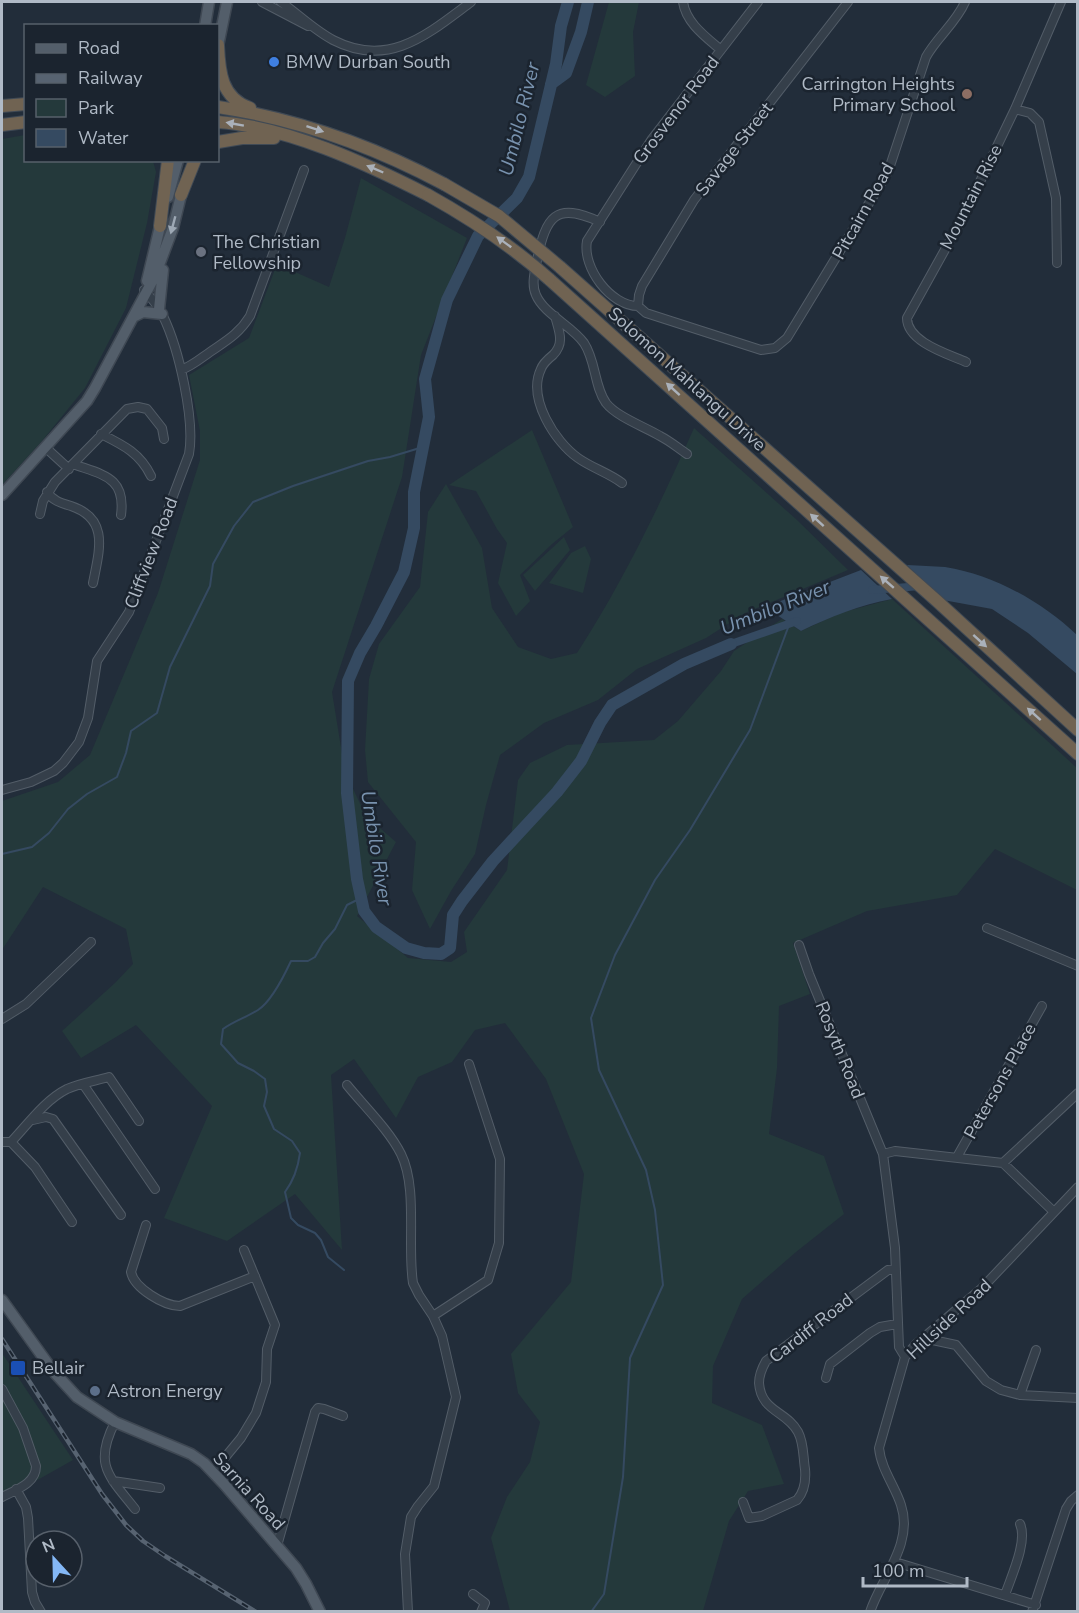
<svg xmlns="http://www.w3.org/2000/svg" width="1079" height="1613" font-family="'Nunito Sans',sans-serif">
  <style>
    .green { fill: #24393b }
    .water { fill: #354a61 }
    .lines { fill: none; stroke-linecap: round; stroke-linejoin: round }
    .stream { stroke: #354a61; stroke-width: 2 }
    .canal { stroke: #354a61; stroke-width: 8 }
    .river { stroke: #354a61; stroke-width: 12 }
    .minor-casing { stroke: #535d68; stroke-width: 10 }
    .major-casing { stroke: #3f4853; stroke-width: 13 }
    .highway-casing { stroke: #404a55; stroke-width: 14 }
    .minor { stroke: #353f4a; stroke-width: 8 }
    .major { stroke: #535e6a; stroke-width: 10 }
    .highway { stroke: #706352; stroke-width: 12 }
    .rail-casing { stroke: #576371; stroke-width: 4.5 }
    .rail { stroke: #1b242f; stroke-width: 2; stroke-dasharray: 7; stroke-linecap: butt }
    .highway-bridge-casing { stroke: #404a55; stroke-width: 14; stroke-linecap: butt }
    .highway-bridge { stroke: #706352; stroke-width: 12 }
    .oneway { fill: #aab1ba }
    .oneway2 { fill: #9da8b4 }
    .shop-dot { fill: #3f7fe0; stroke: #1b242f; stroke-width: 2 }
    .education-dot { fill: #8d6e63; stroke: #1b242f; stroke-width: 2 }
    .worship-dot { fill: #6b7280; stroke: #1b242f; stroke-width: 2 }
    .transit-dot { fill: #1a4fb4; stroke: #1b242f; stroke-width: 2 }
    .service-dot { fill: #5c6f8a; stroke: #1b242f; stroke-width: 2 }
    .labels { text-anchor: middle; stroke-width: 5; stroke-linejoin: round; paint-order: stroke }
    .poi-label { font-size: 18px; fill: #b0bac6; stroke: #1b242f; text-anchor: start }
    .street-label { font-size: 18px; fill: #b0bac6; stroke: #1b242f }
    .water-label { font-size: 20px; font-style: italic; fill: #7892ae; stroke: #1b242f }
  </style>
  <rect width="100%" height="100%" fill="#222d3a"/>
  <!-- green -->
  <path class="green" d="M609 2H639L633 32 635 76 605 97 586 85Z
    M25 135 26 160 153 161 156 172 147 223 126 308 85 388 42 441 2 485V139Z
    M361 178 467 238 421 355 402 477 332 692 345 772 366 816 396 842 357 916 408 958 451 962 467 952 464 932 507 870 518 780 530 763 567 745 654 740 678 721 721 671 734 651 782 619 801 631 840 613 892 599 1077 768V890L995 849 957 895 867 911 793 943 810 994 779 1006 777 1068 769 1134 824 1156 844 1214 796 1252 742 1299 713 1366 712 1403 762 1425 784 1484 748 1491 729 1521 703 1611H510L491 1538 507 1497 530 1462 540 1422 518 1393 511 1354 571 1282 584 1174 546 1079 505 1023 475 1030 452 1062 418 1077 396 1118 354 1059 331 1075 342 1250 295 1194 227 1241 164 1218 212 1106 136 1025 81 1058 62 1031 115 983 133 964 126 929 43 887 2 950V801L58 782 90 755 158 593 200 460V431L189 375 249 338 277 264 329 287 345 238Z
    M694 428 797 520 848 570 745 613 706 638 637 669 598 700 544 723 500 755 486 805 475 854 451 891 430 929 412 890 416 842 368 782 365 750 369 679 379 644 420 587 428 512 446 484 482 548 492 608 518 647 551 659 577 653C623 582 660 505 694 428Z
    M532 430 573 527 552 544 520 575 530 601 516 616 498 583 507 543 497 529 476 491 449 485Z
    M564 537 570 550 535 591 523 575Z
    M585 546 591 559 583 593 549 583 571 553Z
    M2 1353 73 1460 2 1500Z"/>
  <!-- water -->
  <path class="water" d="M907 565C920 566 933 566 945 567 994 575 1041 601 1077 635V674L1028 633 992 609 943 600Z
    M861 570 892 599C860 605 830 617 801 631L765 607Z"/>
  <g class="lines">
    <!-- stream -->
    <path class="stream" d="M2 854 32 847 49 833 68 809 87 794 117 777 126 753 131 731 157 713 170 667 210 586 213 564 234 526 253 502 293 486 368 461 390 457 423 447
      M344 1270 328 1257 321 1240 315 1233 298 1225 291 1218 285 1192C294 1180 298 1168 300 1153L292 1141 274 1129 264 1106 267 1092 265 1079 254 1071 238 1063 221 1044 223 1029C234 1021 247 1017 258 1010 272 1001 284 976 291 961H308L315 957 323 943 335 929 347 905 361 898
      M591 1612 604 1594 623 1477 630 1358 663 1285 655 1210 646 1170 599 1070 591 1018 615 955 655 880 690 830 750 730 789 625"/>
    <!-- canal -->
    <path class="canal" d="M872 590 920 586
      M731 644 797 621"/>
    <!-- river -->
    <path class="river" d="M568 2 561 26 556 64 529 177 517 198 478 236 447 300 425 379 429 417 414 492V528L404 572 376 626 360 653 348 681 347 793 357 879 364 911 376 927 406 948 424 953 441 954 450 948 453 915 462 901 493 861 557 792 581 761 600 723 612 705 684 664 731 644
      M551 84 566 73 581 32 588 2"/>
    <defs>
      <path id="minor" d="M262 2 308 26
        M281 2C298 14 314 30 333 40 389 69 428 34 471 2
        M683 2C686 23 706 37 721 50
        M758 2 652 139 587 241C582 268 611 306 638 306L646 313 761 350 775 348 787 338 888 172 926 57C937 37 956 23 965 2
        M1015 109 1030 113 1039 122 1056 198 1057 263
        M600 222C555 201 546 217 537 260 535 271 531 284 536 295 544 314 572 326 584 343 596 361 594 386 606 403 617 417 645 427 660 436 670 441 678 448 687 454
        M638 306 639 295 642 286 694 200 848 2
        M555 316C559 331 565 343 553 355 548 359 543 363 541 369 527 398 555 442 578 458 592 468 609 473 622 483
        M966 362C948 354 907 342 907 318L962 219 1015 109 1061 2
        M181 370C192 366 200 359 210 352 226 341 239 334 250 316L304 170
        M101 434C123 445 140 453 151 476
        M45 447 69 469
        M73 464C103 475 126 477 121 515
        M47 492C53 501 61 503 71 506 110 519 99 551 93 583
        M40 514 43 501 55 482 127 409 138 407 147 409 162 428 164 439
        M2 790 31 782 54 771 63 763 79 742 88 718 97 661 129 612 189 454C195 420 179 349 163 316 159 306 151 298 144 290
        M987 928 1078 966
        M799 945 809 974 883 1154
        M2 1019 26 1004 91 942
        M83 1084 155 1189
        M347 1085C364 1106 389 1130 401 1154 418 1188 407 1245 413 1283L419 1295 433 1316 442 1336 456 1397 434 1486 418 1506 411 1517 405 1554 408 1612
        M33 1120 46 1117 53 1119 121 1215
        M2 1142H11C28 1124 45 1100 67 1089 80 1083 95 1081 109 1077L139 1121
        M11 1142 35 1167 72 1222
        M957 1157 1042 1006
        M1003 1163 1078 1093
        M146 1225 131 1272C134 1288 164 1306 180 1306L255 1276
        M433 1316 488 1280 499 1243 500 1159 469 1064
        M923 1338 956 1345 986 1381 1001 1390 1020 1395 1078 1398
        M905 1357 899 1347 895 1248 883 1154 895 1151 1003 1163 1053 1211
        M826 1378 830 1364 870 1333 880 1327 897 1324
        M2 1389 23 1428 36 1466C36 1484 15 1490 2 1497
        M1020 1395 1036 1350
        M115 1422C93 1465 109 1476 135 1509
        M213 1472 241 1438 256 1413 266 1382 267 1349 275 1325 244 1250
        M113 1481 160 1488
        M16 1489 26 1507 28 1518 32 1592 35 1602 41 1612
        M743 1502 749 1518 762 1516 797 1500C805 1491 806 1480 805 1469 803 1457 804 1443 798 1432 787 1411 761 1412 759 1383 759 1375 762 1368 766 1361L888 1270 895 1269
        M277 1546 315 1412 318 1408 324 1409 343 1416
        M895 1562 1036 1605
        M473 1594 485 1603 481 1612
        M1005 1595C1011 1577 1028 1541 1020 1524
        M870 1612C881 1578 914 1544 901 1505 895 1486 881 1469 879 1448L905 1357 916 1344 982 1288 1078 1187
        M1032 1612 1066 1509 1071 1501 1078 1495"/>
      <path id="major" d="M205 26 209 2
        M218 46 227 2
        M168 197 178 160
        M147 281 162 218
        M159 309 163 270
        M133 317 143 312 162 314
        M2 495 87 401 95 388 155 276 173 228 183 187
        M2 1300 53 1371 77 1397 115 1422 191 1454 204 1463 224 1484 296 1568 306 1584 320 1612"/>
      <path id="highway" d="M218 45C219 71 221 98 250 108
        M2 106 26 104
        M218 107C297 119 373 146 444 184
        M218 122C288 127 365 163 428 195
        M2 125 26 122
        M218 142 242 138H274
        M181 195 195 160
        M160 226 168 160
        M560 267 937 601 1078 730
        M549 279 1078 754"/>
    </defs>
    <!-- minor casing -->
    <use href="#minor" class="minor-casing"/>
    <!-- major casing -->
    <use href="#major" class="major-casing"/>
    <!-- highway casing -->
    <use href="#highway" class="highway-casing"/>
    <!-- minor -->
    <use href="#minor" class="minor"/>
    <!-- major -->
    <use href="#major" class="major"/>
    <!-- highway -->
    <use href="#highway" class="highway"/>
    <defs>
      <path id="rail" d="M2 1339 102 1494 126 1525 143 1541 165 1556 256 1612"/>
    </defs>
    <!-- rail casing -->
    <use href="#rail" class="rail-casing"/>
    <!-- rail -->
    <use href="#rail" class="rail"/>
    <defs>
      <path id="highway-bridge" d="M444 184 499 216 560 267
        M428 195C471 219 512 246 549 279"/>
    </defs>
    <!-- highway-bridge casing -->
    <use href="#highway-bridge" class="highway-bridge-casing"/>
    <!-- highway-bridge -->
    <use href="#highway-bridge" class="highway-bridge"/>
  </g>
  <!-- one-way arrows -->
  <defs><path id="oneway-solid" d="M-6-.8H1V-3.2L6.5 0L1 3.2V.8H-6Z" transform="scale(1.5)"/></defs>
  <g class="oneway">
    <use href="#oneway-solid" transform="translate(235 124) rotate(-170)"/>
    <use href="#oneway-solid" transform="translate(315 129) rotate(18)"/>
    <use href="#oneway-solid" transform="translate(375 169) rotate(-157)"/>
    <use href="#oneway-solid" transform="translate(504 242) rotate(-144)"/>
    <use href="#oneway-solid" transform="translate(673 389) rotate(-138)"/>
    <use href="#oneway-solid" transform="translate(817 520) rotate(-138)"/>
    <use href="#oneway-solid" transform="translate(887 582) rotate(-139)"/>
    <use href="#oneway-solid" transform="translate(980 641) rotate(42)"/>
    <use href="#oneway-solid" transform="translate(1034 714) rotate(-138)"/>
  </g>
  <use class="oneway2" href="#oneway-solid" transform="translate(173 225) rotate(105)"/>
  <!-- markers -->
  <circle class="shop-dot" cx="274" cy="62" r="6"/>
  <circle class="education-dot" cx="967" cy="94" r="6"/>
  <circle class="worship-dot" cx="201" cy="252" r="6"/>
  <rect class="transit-dot" x="10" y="1360" width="16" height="16" rx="3"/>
  <circle class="service-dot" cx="95" cy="1391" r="6"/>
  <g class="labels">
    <!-- poi labels -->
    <g class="poi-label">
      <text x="286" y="68">BMW Durban South</text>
      <text x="955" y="90" text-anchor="end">Carrington Heights<tspan x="955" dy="21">Primary School</tspan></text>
      <text x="213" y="248">The Christian<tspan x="213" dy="21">Fellowship</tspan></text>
      <text x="32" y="1374">Bellair</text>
      <text x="107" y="1397">Astron Energy</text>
    </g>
    <!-- street labels -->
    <g class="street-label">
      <text transform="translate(676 110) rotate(-53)" y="6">Grosvenor Road</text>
      <text transform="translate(734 149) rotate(-52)" y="6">Savage Street</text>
      <text transform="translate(971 197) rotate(-63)" y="6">Mountain Rise</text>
      <text transform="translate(863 211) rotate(-61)" y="6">Pitcairn Road</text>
      <text transform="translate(687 379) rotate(42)" y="6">Solomon Mahlangu Drive</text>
      <text transform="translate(151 553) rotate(-69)" y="6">Cliffview Road</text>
      <text transform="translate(840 1050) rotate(68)" y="6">Rosyth Road</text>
      <text transform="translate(1000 1081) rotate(-61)" y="6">Petersons Place</text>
      <text transform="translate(949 1319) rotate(-43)" y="6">Hillside Road</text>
      <text transform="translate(811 1328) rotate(-38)" y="6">Cardiff Road</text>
      <text transform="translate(249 1491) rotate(48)" y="6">Sarnia Road</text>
    </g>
    <!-- water labels -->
    <g class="water-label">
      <text transform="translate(519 119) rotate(-76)" y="7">Umbilo River</text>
      <text transform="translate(775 607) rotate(-22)" y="7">Umbilo River</text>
      <text transform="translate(377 848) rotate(81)" y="7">Umbilo River</text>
    </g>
  </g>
  <!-- border -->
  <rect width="1079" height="1613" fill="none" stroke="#b0bac6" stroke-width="6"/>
  <!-- legend -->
  <rect x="24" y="24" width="195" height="138" fill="#1b242f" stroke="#57606b" stroke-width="1.5"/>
  <rect x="36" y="44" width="30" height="9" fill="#535e6a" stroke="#57606b" stroke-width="1.5"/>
  <text x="78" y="54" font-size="18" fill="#b0bac6">Road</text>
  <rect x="36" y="74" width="30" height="9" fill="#576371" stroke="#57606b" stroke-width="1.5"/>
  <text x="78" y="84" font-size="18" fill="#b0bac6">Railway</text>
  <rect x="36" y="99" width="30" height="18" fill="#24393b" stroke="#57606b" stroke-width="1.5"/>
  <text x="78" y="114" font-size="18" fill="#b0bac6">Park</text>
  <rect x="36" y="129" width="30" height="18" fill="#354a61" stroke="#57606b" stroke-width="1.5"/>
  <text x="78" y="144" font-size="18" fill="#b0bac6">Water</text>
  <!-- north arrow -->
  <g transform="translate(54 1559) rotate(338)"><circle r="28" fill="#1b242f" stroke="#57606b" stroke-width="1.5"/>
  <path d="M0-4.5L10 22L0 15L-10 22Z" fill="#84b8f7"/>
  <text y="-9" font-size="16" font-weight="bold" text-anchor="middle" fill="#b0bac6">N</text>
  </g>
  <!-- scale -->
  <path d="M863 1577v9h104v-9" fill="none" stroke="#b0bac6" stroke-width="3"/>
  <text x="872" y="1577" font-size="18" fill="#b0bac6" stroke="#1b242f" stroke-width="4.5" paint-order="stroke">100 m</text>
</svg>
